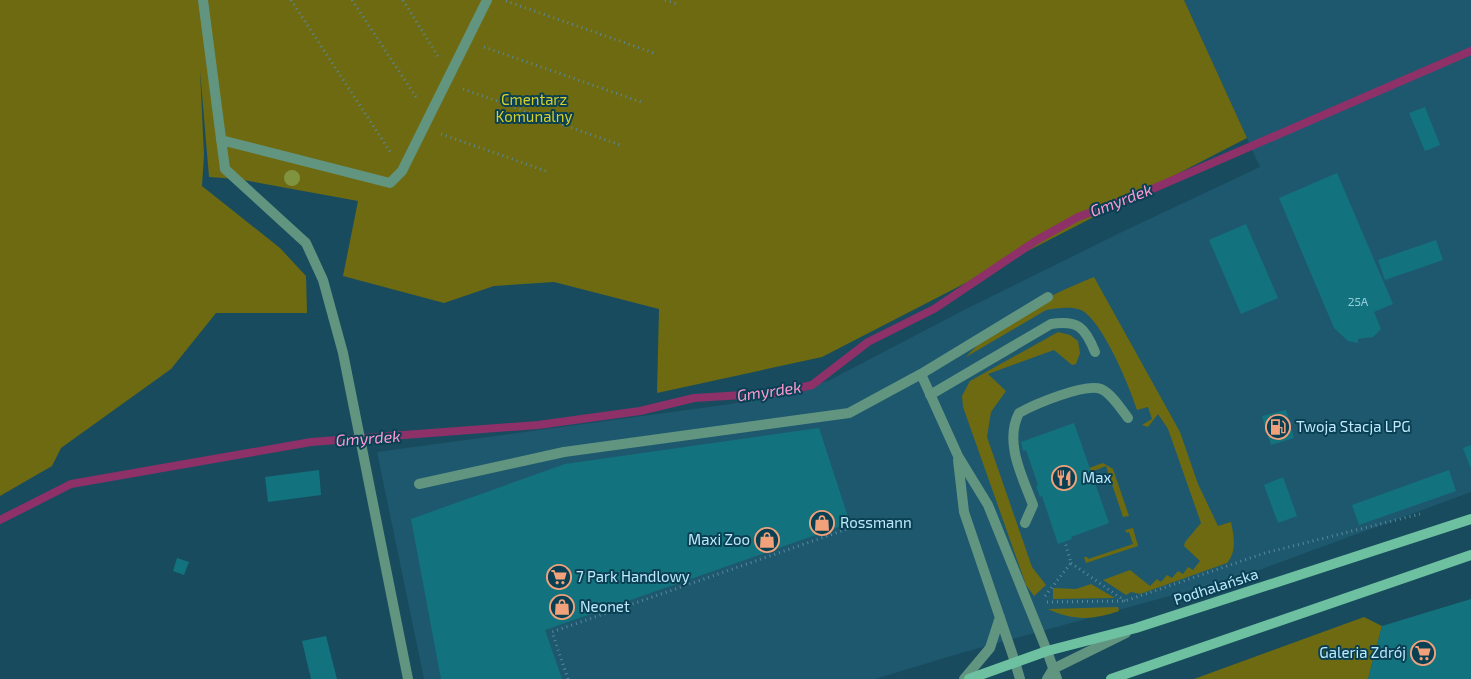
<svg xmlns="http://www.w3.org/2000/svg" width="1471" height="679" font-family="'Exo 2',sans-serif">
  <style>
    .built { fill: #1e586e }
    .green { fill: #6d6a12 }
    .lines { fill: none; stroke-linecap: round; stroke-linejoin: round }
    .stream { stroke: #8e3169; stroke-width: 8 }
    .building { fill: #12737e }
    .path { stroke: #59889c; stroke-width: 3; stroke-dasharray: 1 4; stroke-linecap: butt }
    .lane { stroke: #629580; stroke-width: 10 }
    .street { stroke: #629580; stroke-width: 10 }
    .secondary { stroke: #6dc1a1; stroke-width: 10 }
    .tree { fill: #809440 }
    .labels { text-anchor: middle; stroke-width: 4; stroke-linejoin: round; paint-order: stroke }
    .number-label { font-size: 12px; fill: #93ccdd }
    .park-label { font-size: 15px; fill: #d6cf28; stroke: #0a4053 }
    .poi-label { font-size: 15px; fill: #bee9fd; stroke: #0a4053; text-anchor: start }
    .street-label { font-size: 15px; fill: #bee9fd; stroke: #0a4053 }
    .water-label { font-size: 16px; font-style: italic; fill: #fe9ad0; stroke: #0a4053 }
  </style>
  <rect width="100%" height="100%" fill="#184b5e"/>
  <!-- built -->
  <path class="built" d="M1184 0H1471V492L1243 576 961 653 875 679H424L377 452 731 404 828 381 964 310 1126 230 1260 167Z"/>
  <!-- green -->
  <path class="green" d="M0 0H1184L1247 138 822 357 657 393 659 309 554 282 494 286 444 303 343 276 358 201 238 179 209 177 200 70 204 155 202 186 280 248 306 276 307 313H216L171 369 61 448 52 466 0 496Z
    M1094 277 1180 432 1198 484 1218 526 1231 522C1234 536 1237 552 1227 563L1140 594 1131 592 1126 595 1103 580 1130 570 1150 586 1157 579 1161 582 1167 575 1172 578 1178 571 1183 574 1188 567 1193 570 1200 561 1184 546 1185 542 1201 523 1168 429 1158 414 1148 427 1142 425 1152 419 1148 407 1137 410C1130 387 1102 320 1081 310 1071 306 1057 308 1046 310L966 357C999 320 1049 295 1094 277Z
    M1058 332 1070 335 1078 341 1080 353 1076 364 1072 365 1054 350 988 374 1006 391 991 412 987 437 1032 567 1046 585 1034 596 1026 585 963 407 962 396 970 381Z
    M1103 463 1113 469 1129 516 1123 517 1106 466 1091 472 1089 468Z
    M1133 528 1138 546 1086 563 1084 557H1087L1088 559 1133 544 1129 532 1127 533 1125 530Z
    M1091 584 1115 598 1053 599V588L1076 589Z
    M1118 607 1119 611C1094 620 1073 621 1048 609Z
    M1364 617 1382 626 1368 679H1194Z"/>
  <g class="lines">
    <!-- stream -->
    <path class="stream" d="M0 520 71 484 311 442 538 425 640 411 694 398 777 393 812 385 868 342 934 309 1037 240 1078 217 1143 193 1471 51"/>
  </g>
  <!-- building -->
  <path class="building" d="M1425 107 1440 145 1425 151 1409 113Z
    M1337 173 1393 304 1374 312 1381 329 1373 337 1358 339V343L1348 341 1334 328 1279 198Z
    M1246 224 1278 298 1241 314 1209 240Z
    M1436 240 1443 260 1385 280 1378 260Z
    M1286 410 1294 438 1271 445 1262 416Z
    M1074 423 1109 523 1071 537 1072 539 1058 544 1042 496 1040 497 1036 486 1038 485 1026 450 1023 451 1021 442Z
    M819 428 850 523 545 630 562 679H441L411 519 565 464Z
    M1471 445V469L1463 448Z
    M319 470 321 495 268 502 265 477Z
    M1449 470 1456 491 1359 525 1352 505Z
    M1283 477 1297 516 1278 523 1264 485Z
    M177 558 189 562 184 575 173 571Z
    M1471 599V679H1368L1382 626Z
    M326 636 337 679H311L302 641Z"/>
  <g class="lines">
    <!-- path -->
    <path class="path" d="M291 0 391 153
      M352 0 418 100
      M403 0 439 58
      M665 0 677 4
      M506 1 654 53
      M484 47 641 102
      M463 89 620 145
      M441 134 546 171
      M1071 563 1125 601
      M1045 596 1071 563 1065 542
      M1047 602 1125 601 1265 553 1420 514
      M568 679 552 632 853 527"/>
    <!-- lane -->
    <path class="lane" d="M203 0 225 169 306 243 323 280 343 353 408 679
      M221 140 390 183 402 171 487 0
      M921 374 958 456 988 505 1047 651
      M930 395 1051 324C1078 320 1085 327 1095 352
      M958 460 964 512 1015 662
      M419 484 564 452 849 413 921 374 1048 297
      M1025 523 1033 505C1022 476 1004 442 1019 413 1035 404 1085 383 1101 389 1112 394 1121 409 1128 418
      M964 679 990 648 1000 617"/>
    <!-- street -->
    <path class="street" d="M1047 651 1057 679
      M1015 662 1020 679
      M1047 679 1053 669 1126 633"/>
    <!-- secondary -->
    <path class="secondary" d="M969 679 1047 651 1136 628 1471 519
      M1111 679 1471 555"/>
  </g>
  <!-- trees -->
  <circle class="tree" cx="292" cy="178" r="8"/>
  <!-- icons -->
  <defs>
    <symbol id="fuel-ring" viewBox="-11 -11 22 22"><circle r="9.5" fill="#0a4053" stroke="#f1a27b" stroke-width="1.5"/><path d="M-5.5-6h7V0h2V4h1.3V-2.5L3-4.5l.8-.8L6-3V5H2.5V1h-1V6h-7ZM-4.2-4.7v3.2H.2V-4.7Z" fill="#f1a27b"/></symbol>
    <symbol id="restaurant-ring" viewBox="-11 -11 22 22"><circle r="9.5" fill="#0a4053" stroke="#f1a27b" stroke-width="1.5"/><path d="M-5-6h1v4h1v-4h1v4h1v-4h1v5L-1.5 .5V6h-2V.5L-5-1ZM5-6V6H3V1.5H1.5Q1.5-4 5-6Z" fill="#f1a27b"/></symbol>
    <symbol id="shop-ring" viewBox="-11 -11 22 22"><circle r="9.5" fill="#0a4053" stroke="#f1a27b" stroke-width="1.5"/><path d="M-5-2.5h2.3a2.7 3.5 0 0 1 5.4 0H5L5.5 6h-11ZM-1.5-2.5h3a1.5 2.3 0 0 0-3 0Z" fill="#f1a27b"/></symbol>
    <symbol id="supermarket-ring" viewBox="-11 -11 22 22"><circle r="9.5" fill="#0a4053" stroke="#f1a27b" stroke-width="1.5"/><path d="M-6-5.5h2.5l.6 2H6L4.5 2H-2.5L-4.4-4H-6ZM-1.5 3.2a1.3 1.3 0 1 0 .1 0ZM3 3.2a1.3 1.3 0 1 0 .1 0Z" fill="#f1a27b"/></symbol>
  </defs>
  <g fill-rule="evenodd">
    <use href="#fuel-ring" x="1264" y="413" width="28" height="28"/>
    <use href="#restaurant-ring" x="1050" y="464" width="28" height="28"/>
    <use href="#shop-ring" x="808" y="509" width="28" height="28"/>
    <use href="#shop-ring" x="753" y="526" width="28" height="28"/>
    <use href="#supermarket-ring" x="545" y="563" width="28" height="28"/>
    <use href="#shop-ring" x="548" y="593" width="28" height="28"/>
    <use href="#supermarket-ring" x="1409" y="639" width="28" height="28"/>
  </g>
  <g class="labels">
    <!-- number labels -->
    <g class="number-label">
      <text x="1358" y="306">25A</text>
    </g>
    <!-- park labels -->
    <g class="park-label">
      <text x="534" y="105">Cmentarz<tspan x="534" dy="17">Komunalny</tspan></text>
    </g>
    <!-- poi labels -->
    <g class="poi-label">
      <text x="1296" y="432">Twoja Stacja LPG</text>
      <text x="1082" y="483">Max</text>
      <text x="840" y="528">Rossmann</text>
      <text x="750" y="545" text-anchor="end">Maxi Zoo</text>
      <text x="576" y="582">7 Park Handlowy</text>
      <text x="580" y="612">Neonet</text>
      <text x="1406" y="658" text-anchor="end">Galeria Zdrój</text>
    </g>
    <!-- street labels -->
    <g class="street-label">
      <text transform="translate(1216 587) rotate(-18)" y="5">Podhalańska</text>
    </g>
    <!-- water labels -->
    <g class="water-label">
      <text transform="translate(1121 200) rotate(-21)" y="6">Gmyrdek</text>
      <text transform="translate(769 391) rotate(-8)" y="6">Gmyrdek</text>
      <text transform="translate(368 438) rotate(-4)" y="6">Gmyrdek</text>
    </g>
  </g>
</svg>
